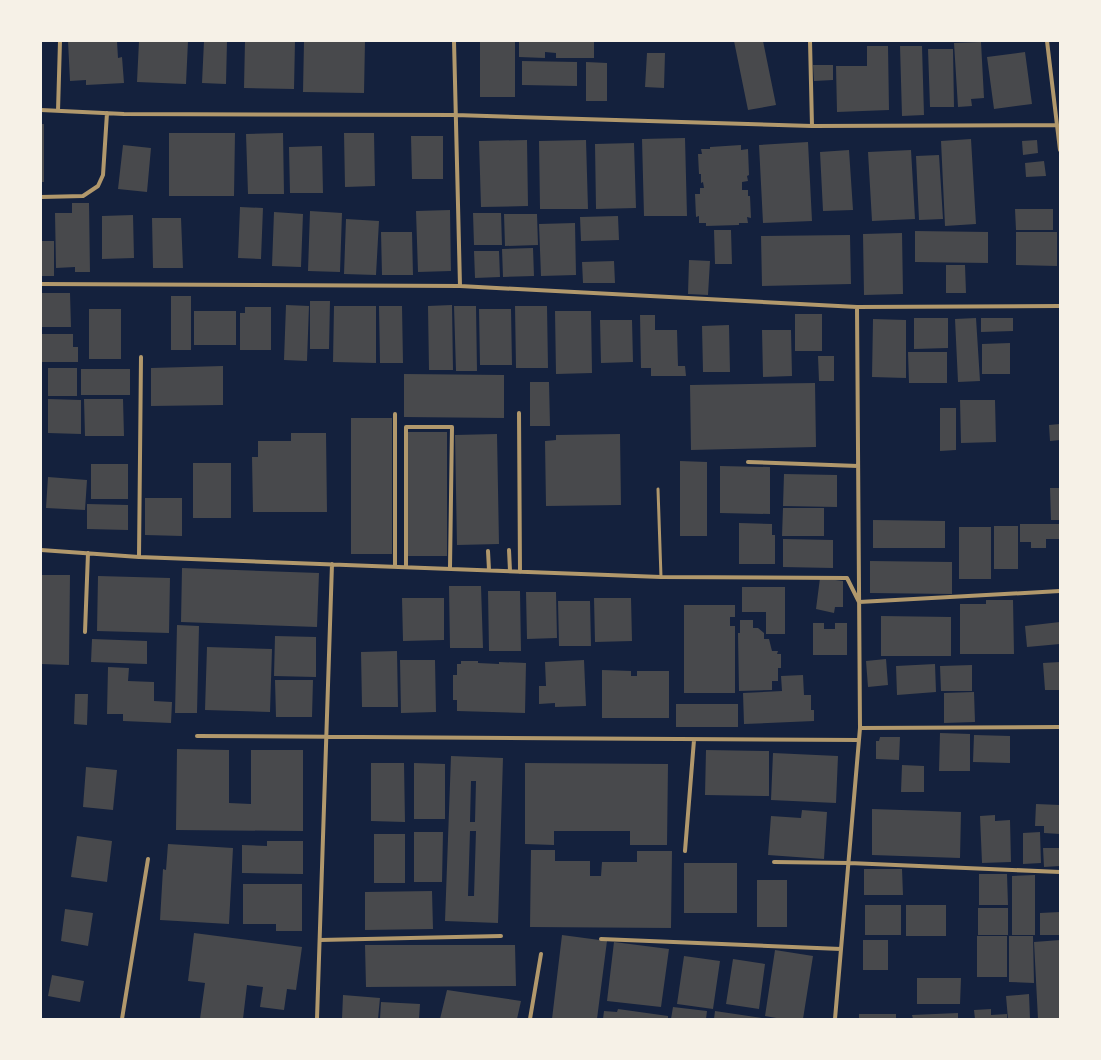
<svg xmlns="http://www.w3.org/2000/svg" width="1101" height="1060" font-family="'Times New Roman',serif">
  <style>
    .building { fill: #48494c; fill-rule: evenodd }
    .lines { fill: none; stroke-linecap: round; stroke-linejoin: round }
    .service { stroke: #b1986c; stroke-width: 3 }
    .minor { stroke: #b1986c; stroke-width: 4 }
  </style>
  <rect width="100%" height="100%" fill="#14213d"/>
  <!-- building -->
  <path class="building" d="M68 41H117L118 58 122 57 124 83 86 85V80L70 81Z
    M139 41H188L186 84 137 82Z
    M204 41H227L226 84 202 83Z
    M245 41H295L294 89 244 88Z
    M304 41H365L364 93 303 92Z
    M480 41H515V97H480Z
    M519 41H594V58H556V53L545 52V58L519 57Z
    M734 41H763L776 105 748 110Z
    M981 42 984 98 971 99 972 106 958 107 954 43Z
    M867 46H888L889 110 837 112 836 66H867Z
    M900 46H922L924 115 902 116Z
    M928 49H953L954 107H930Z
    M1025 52 1032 104 994 109 987 57Z
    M647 53H665L664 88 645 87Z
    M522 61 577 62V86L522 85Z
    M586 62 607 63V101H586Z
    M813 65H833V80L814 81Z
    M41 124H44V182H41Z
    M169 133H235L234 196H169Z
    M283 133 284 194H248L246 134Z
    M344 133H374L375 186 345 187Z
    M411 136H443V179H412Z
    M685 138 687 216H644L642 139Z
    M971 139 976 224 945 226 941 141Z
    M527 140 528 206 481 207 479 141Z
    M586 140 588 209H540L539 141Z
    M1037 140 1038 153 1023 155 1022 141Z
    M808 142 812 221 763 223 759 145Z
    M634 143 636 208 596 209 595 144Z
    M123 145 151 148 147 192 118 189Z
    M741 145V150L748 149 749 175 747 176 748 181 742 182V190H748V196H750L751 218 747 217 748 223H739V225L706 226V223H699V216L696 217 695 194H700V188H704L703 182 701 183V174H699L698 154H702L701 149H710V147Z
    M322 146 323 193H290L289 147Z
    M849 150 853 210 823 211 820 152Z
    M911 150 915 219 872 221 868 152Z
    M939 155 943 219 919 220 916 156Z
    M1044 161 1046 176 1026 177 1025 163Z
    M72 203H89L90 272H75V267L56 268 55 213H72Z
    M240 207 263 208 261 259 238 258Z
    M1015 209H1053V230H1016Z
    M450 210 451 271 418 272 416 211Z
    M310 211 342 213 340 272 308 271Z
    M274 212 303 214 301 267 272 266Z
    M473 213H501L502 245H474Z
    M504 214H537L538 245 505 246Z
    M133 215 134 258 102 259V216Z
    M618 216 619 240 581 241 580 217Z
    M152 218H181L183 268H153Z
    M346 219 379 221 376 275 344 274Z
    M575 223 576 275 541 276 539 224Z
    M714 230H731L732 264H715Z
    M915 231 988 232V263L915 262Z
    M381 232H412L413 275H382Z
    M1016 232H1057V266L1016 265Z
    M902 233 903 294 864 295 863 234Z
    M850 235 851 284 762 286 761 236Z
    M41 241H54V276H41Z
    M533 248 534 276 503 277 502 249Z
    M474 251H499L500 277 475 278Z
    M689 260 710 261 708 295 688 294Z
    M614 261 615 283H583L582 262Z
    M946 265H965L966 293H946Z
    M41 293H70L71 327H41Z
    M171 296H191V350H171Z
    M310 301H330L329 349H310Z
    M286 305 309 306 307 361 284 360Z
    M452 305 453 370H429L428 306Z
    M334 306H376V363L333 362Z
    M379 306H402L403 363H380Z
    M454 306H476L477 371H456Z
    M515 306H547L548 368H516Z
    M245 307H271V350H240V313H245Z
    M89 309H121V359H89Z
    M479 309H511L512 365H480Z
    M194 311H236V345H194Z
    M555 311H591L592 373 556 374Z
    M795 314H822V351H795Z
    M640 315H655V330H677L678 366H685L686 376H651V368H641Z
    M914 318H948V348L914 349Z
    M976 318 980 381 958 382 955 319Z
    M981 318H1013V331L981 332Z
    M873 319 906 320V378L872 377Z
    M600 320H632L633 362 601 363Z
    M729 325 730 372H703L702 326Z
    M762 330H791L792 376 763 377Z
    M41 334H73V347H78V362H41Z
    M1010 343V374H982V344Z
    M908 352H947V383H909Z
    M818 356H834V381H819Z
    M223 366V405L151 406V368Z
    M48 368H77V396H48Z
    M81 369H130V395H81Z
    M404 374 504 375V418L404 417Z
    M530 382H549L550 426H530Z
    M815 383 816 447 691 450 690 385Z
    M48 399 81 400V434L48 433Z
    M84 399H123L124 436H85Z
    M960 400H995L996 442 961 443Z
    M940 408H956V450L940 451Z
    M351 418H392V554H351Z
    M1060 424V440L1050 441 1049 425Z
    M407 432H447V556H408Z
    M291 433H326L327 512H253L252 457H258V441H291Z
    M497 434 499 544 457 545 455 435Z
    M620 434 621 505 546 506 545 441 556 440V435Z
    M680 461 707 462V536H680Z
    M193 463H231V518H193Z
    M91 464H128V499H91Z
    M720 466 770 467V514L720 513Z
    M784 474 837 475V507L783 506Z
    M48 477 87 480 85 510 46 508Z
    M1050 488H1060V520H1051Z
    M145 498H182V536L145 535Z
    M87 504 128 505V530L87 529Z
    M783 508H824V536H782Z
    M873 520 945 521V548H873Z
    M739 523 772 524V535H775V564H739Z
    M1020 524H1060V539H1046V548H1031V542H1020Z
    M994 526H1018V569H994Z
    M959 527H991V579H959Z
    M783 539 833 540V568L783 567Z
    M870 561 952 562V594L870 593Z
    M182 568 319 573 317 627 181 622Z
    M41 575H70L69 665 41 664Z
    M98 576 170 578 169 633 97 631Z
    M820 578 843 581V607H835L834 613 816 609Z
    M449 586H481L483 648H450Z
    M742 587H785V634H766V612H742Z
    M488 591H520L521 651H489Z
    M526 592H556L557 638 527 639Z
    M402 598H444V640L403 641Z
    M594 598H631L632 641 595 642Z
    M986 600H1013L1014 654H960V604H986Z
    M558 601H590L591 646H559Z
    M684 605H735V617H730V626H735V693H684Z
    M881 616 951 617V656H881Z
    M740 620H753V628H758L764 633V639H769L772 651H778L777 654H781V668H778V681H772V690L739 691 738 633H740Z
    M1060 622V644L1027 647 1025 626Z
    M813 623H824V629H835V623H847V655H813Z
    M177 625 199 626 197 713H175Z
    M275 636 316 637V677L274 676Z
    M92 639 147 641V664L91 662Z
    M207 647 272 649 270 712 205 710Z
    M397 651 398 707H362L361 652Z
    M886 659 888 685 868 687 866 661Z
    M400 660H435L436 712 401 713Z
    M584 660 586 706 555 707V703L539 704V686H546L545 662Z
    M461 661H478V663L499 664V662L526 663 525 713 457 711V700H453V675H457V664H461Z
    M1060 662V690H1045L1043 663Z
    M935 664 936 692 897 695 896 666Z
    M972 665V691H941L940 666Z
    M108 667 129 668 128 681 154 682V701L172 702 171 723 123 721V714H107Z
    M602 670 631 671V676H637V671H669V718H602Z
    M803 675 804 695H811V710H814V721L744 724 743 693 782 691 781 676Z
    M275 680H313L312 717H276Z
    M974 692 975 722 944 723V693Z
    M75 694H88L87 725 74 724Z
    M676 704H738V727H676Z
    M940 733 970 734V771H939Z
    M974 735 1010 736V763L973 762Z
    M880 737H900L899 760 876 759V741H879Z
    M177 749 229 750V803L251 804V750H303V831L176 830Z
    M706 750 769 751V796L705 795Z
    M773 753 838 756 836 803 771 800Z
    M451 756 503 758 498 923 445 921ZM471 781H476L475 822H470ZM470 831H476L474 896H468Z
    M371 763H404L405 822 371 821Z
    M414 763 445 764V819H414Z
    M525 763 668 764 667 845H630V831H554V845L525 844Z
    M902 765 924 766V792H901Z
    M86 767 117 770 113 810 83 807Z
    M1036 804 1060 805V834L1044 833V826H1035Z
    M872 809 961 812 960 858 872 855Z
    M802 810 827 812 824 859 768 855 771 816 801 818Z
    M995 815V821L1010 820 1011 862 982 863 980 816Z
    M414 832H443L442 882H414Z
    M1040 832 1041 863 1023 864V833Z
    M374 834H405V883H374Z
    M77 836 112 841 107 882 71 877Z
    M267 841H303V874L242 873V845L267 846Z
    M168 844 233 848 229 924 160 920 163 869 166 870Z
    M1043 848H1060V866L1044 867Z
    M531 850H555V861H590V876H601L602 862H637V851H672L671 928 530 927Z
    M684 863H737V913H684Z
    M864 869H902L903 895H864Z
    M979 874H1007L1008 905H979Z
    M1035 875V935H1012V876Z
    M757 880H787V927H757Z
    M243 884H302V931H276V924H243Z
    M432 891 433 929 365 930V892Z
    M865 905H901V935H865Z
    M906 905H946V936H906Z
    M978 908H1008V935H978Z
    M65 909 93 913 88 946 61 941Z
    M1060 912V935H1040V913Z
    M194 933 302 947 296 990 287 989 284 1010 260 1007 263 987 247 985 243 1019H200L205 983 188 981Z
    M562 935 607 941 597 1019H552Z
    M977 936H1007V977H977Z
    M1009 936H1033L1034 983 1009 982Z
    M863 940H888V970H863Z
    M1060 940V1019H1038L1034 942Z
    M614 942 669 949 661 1007 607 1001Z
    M365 945H515L516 986 366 987Z
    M775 950 813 956 803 1019H782L765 1016Z
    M684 956 720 961 713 1009 677 1004Z
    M733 959 765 964 759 1009 726 1004Z
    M52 975 84 981 80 1002 48 996Z
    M917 978H961L960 1004H917Z
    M447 990 521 1001 517 1019H440Z
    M1029 994 1030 1019H1008L1006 996Z
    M343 995 380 998 378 1019H342Z
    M381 1002 420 1004 419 1019H380Z
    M673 1007 707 1011 706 1019H671Z
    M618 1009 668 1016V1019H603L604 1011 617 1012Z
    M991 1009V1015L1007 1014V1019H975L974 1010Z
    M715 1011 762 1018 761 1019H714Z
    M958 1013V1019H913L912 1015Z
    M859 1014H896V1019H859Z"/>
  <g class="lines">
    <!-- service -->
    <path class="service" d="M658 489 661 577"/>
    <!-- minor -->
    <path class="minor" d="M454 41 460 286
      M810 41 812 126
      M1047 41 1060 150
      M41 110 124 114 455 115 812 126 1057 125
      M58 111 60 41
      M41 197 83 196 98 186 103 175 107 113
      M41 284 460 286 857 307 1060 306
      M519 413 520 572
      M748 462 858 466
      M41 550 139 557 661 577 847 578 859 602 1060 591
      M509 550 510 571
      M488 551 489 570
      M139 557 141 357
      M395 566V414
      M406 567V427H452L450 568
      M85 632 88 553
      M860 728 1060 727
      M197 736 859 740
      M685 851 694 740
      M774 862 849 863 1060 872
      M601 939 841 949
      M320 940 501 936
      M122 1019 148 859
      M317 1019 332 564
      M530 1019 541 954
      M835 1019 860 728 857 307"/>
  </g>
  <!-- border -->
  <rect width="1101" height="1060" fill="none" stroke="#f6f1e7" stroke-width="84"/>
</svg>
